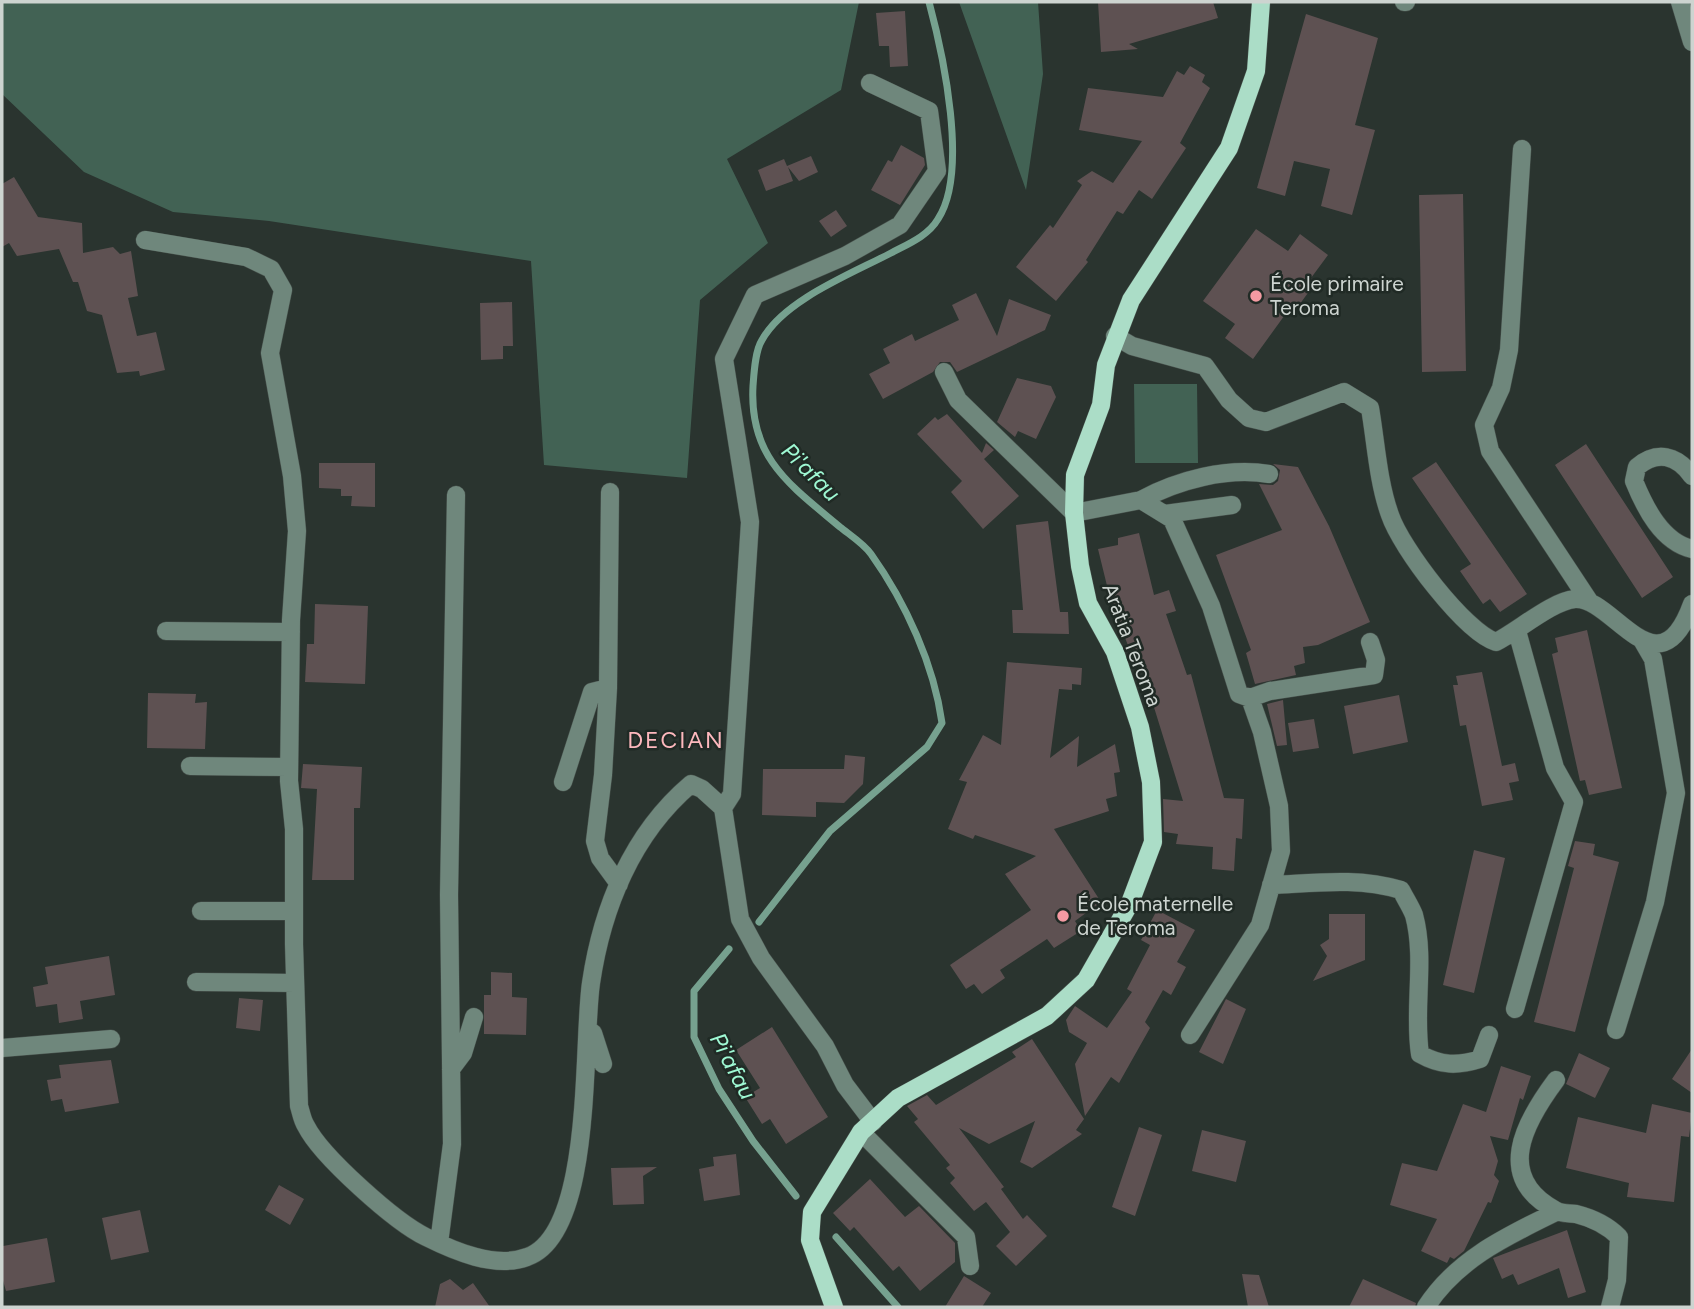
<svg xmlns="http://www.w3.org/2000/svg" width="1694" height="1309" font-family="Figtree,sans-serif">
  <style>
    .green { fill: #426254 }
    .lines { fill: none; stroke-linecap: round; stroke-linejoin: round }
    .stream { stroke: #76a18f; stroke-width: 7 }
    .building { fill: #5e5152 }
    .minor-casing { stroke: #47514c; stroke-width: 19 }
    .major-casing { stroke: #47514c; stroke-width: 19 }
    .minor { stroke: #6f877c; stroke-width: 18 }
    .major { stroke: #abddc7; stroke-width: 18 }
    .poi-dot { fill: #f49aa2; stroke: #202a25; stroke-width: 2.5 }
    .labels { text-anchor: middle; stroke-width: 5; stroke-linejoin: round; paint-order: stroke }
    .poi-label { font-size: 21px; fill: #cdd4d0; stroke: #202a25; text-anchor: start }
    .street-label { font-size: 21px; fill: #cdd4d0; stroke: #202a25 }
    .water-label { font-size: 23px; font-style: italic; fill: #9ff9d4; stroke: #202a25 }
    .neighbourhood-label { font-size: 23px; letter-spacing: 2px; fill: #fdb8bd; stroke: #202a25 }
  </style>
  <rect width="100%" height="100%" fill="#2a342f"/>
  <!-- green -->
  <path class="green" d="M2 2H859L841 90 727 159 768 243 700 300 687 478 544 465 531 261 269 221 173 212 84 172 2 94Z
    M959 2H1038L1043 74 1026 190Z
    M1134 384H1197L1198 463H1135Z"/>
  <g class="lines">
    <!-- stream -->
    <path class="stream" d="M759 922 830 831 927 747 942 723C934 665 906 603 871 554 864 544 850 535 840 527 790 485 749 458 753 386 754 373 755 351 762 340 784 300 851 274 891 253 908 244 928 236 938 219 969 172 943 54 929 2
      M729 949 694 991V1037L719 1089 753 1141 796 1196
      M836 1237 898 1307"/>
  </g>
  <!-- building -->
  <path class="building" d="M1098 2H1213L1218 18 1129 44 1138 49 1101 52Z
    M905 11 908 66 890 67 889 46H879L876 13Z
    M1306 14 1378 38 1355 125 1375 130 1352 215 1321 206 1330 169 1294 161 1285 196 1257 188Z
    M1190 66 1205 75 1202 82 1210 88 1180 143 1186 148 1152 199 1139 190 1123 214 1117 211 1086 260 1088 262 1056 301 1016 267 1050 225 1053 228 1082 185 1077 181 1092 171 1113 183 1142 141 1079 130 1088 88 1163 97 1177 71 1184 75Z
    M901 145 924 158 925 165 900 205 871 190 888 160 892 162Z
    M811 156 818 172 799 181 788 167 793 181 766 191 758 170 784 159 787 166Z
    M14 177 38 217 82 223 83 253 113 247 120 254 131 251 138 296 128 298 137 336 156 332 165 370 140 376 139 371 117 373 102 315 87 311 78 282H73L59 249 17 256 9 243 2 247V184Z
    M1463 194 1466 371 1422 372 1419 195Z
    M836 210 847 226 831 237 819 221Z
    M1256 229 1288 251 1300 234 1328 255 1311 278 1316 282 1291 316 1287 312 1253 359 1225 338 1235 324 1203 301Z
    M976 293 997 336 1009 299 1051 315 1045 330 957 372 950 362H940L933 372 883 399 869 374 890 363 883 349 912 334 915 341 959 320 952 305Z
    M512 302 513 346H503V359L481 360 480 303Z
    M1017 378 1051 386 1056 397 1036 439 1018 431 1015 437 997 422Z
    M947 414 982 453 986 443 994 450 984 459 1019 496 983 529 951 492 962 481 917 434 935 417 938 420Z
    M1586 444 1673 577 1642 598 1555 465Z
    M1436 462 1527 594 1500 612 1490 599 1483 604 1460 571 1471 564 1412 478Z
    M319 463H375V507L351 506 352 496H341V489L319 488Z
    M1273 464 1298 467 1329 526 1370 622 1318 645 1303 647 1305 663 1294 666 1296 675 1255 684 1246 653 1251 650 1216 555 1282 530 1259 484 1273 485 1278 481 1280 470Z
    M1048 521 1060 612H1068L1069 634 1013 633 1012 610H1023L1016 525Z
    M1139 533 1154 595 1169 590 1176 611 1166 614 1187 675 1191 674 1224 798 1244 799 1242 839 1236 838 1234 871 1212 869 1213 847 1176 844 1178 834 1164 832 1163 799 1183 801 1140 662 1135 664 1110 598 1098 549 1118 545V538Z
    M315 604 368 606 365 684 305 682 307 644H314Z
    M1587 630 1622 788 1589 795 1585 780 1580 781 1552 654 1558 652 1555 638Z
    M1007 662 1082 668 1081 685 1072 684V690L1059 689 1050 758 1079 736 1077 767 1115 744 1120 772 1114 773 1117 796 1106 799 1109 811 1054 829 1101 902 1075 921 1081 931 1054 948 1047 939 1000 970 1005 978 982 994 974 984 966 989 950 965 1031 910 1005 874 1036 856 975 835 973 839 948 829 967 782 959 780 983 735 1001 745Z
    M1482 672 1502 766 1515 763 1519 781 1509 783 1513 800 1482 806 1466 725 1460 726 1453 685H1458L1456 676Z
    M148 693 196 694 195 703 207 702 205 749 147 748Z
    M1399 695 1408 742 1353 754 1344 706Z
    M1283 700 1287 745 1277 746 1267 704Z
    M1314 719 1319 748 1293 752 1288 723Z
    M845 755 865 757 863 784 844 803 816 802V817L762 815 763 769H844Z
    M303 764 362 767 360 808H354V880H312L317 789 301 788Z
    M1575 841 1595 844 1593 855 1619 862 1575 1032 1534 1022 1574 868 1568 866Z
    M1474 850 1505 858 1474 993 1443 985Z
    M1157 910 1195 930 1177 962 1186 967 1171 995 1163 990 1145 1022 1150 1028 1119 1083 1111 1077 1085 1116 1075 1064 1087 1043 1069 1032 1066 1020 1075 1006 1107 1028 1132 992 1127 989 1150 945 1141 940Z
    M1329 914H1365V960L1313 981 1327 956 1320 945 1329 939Z
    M109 956 115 995 80 1001 83 1019 59 1023 57 1004 36 1007 33 987 48 984 45 967Z
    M491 972 512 973V997L527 998 526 1035 484 1034V995H491Z
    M239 998 263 1000 260 1031 236 1028Z
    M1226 999 1246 1009 1223 1064 1199 1052Z
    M772 1027 828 1117 786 1144 770 1119 762 1124 745 1097 760 1088 736 1050Z
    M1032 1039 1084 1119 1076 1130 1082 1134 1032 1168 1020 1162 1035 1121 989 1144 959 1128 1004 1187 1001 1189 1023 1219 1027 1215 1047 1236 1016 1266 996 1246 1010 1232 986 1202 974 1211 950 1183 955 1178 946 1168 950 1165 914 1122 918 1119 907 1106 927 1095 936 1105 1016 1057 1012 1052Z
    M1692 1049V1093L1672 1079Z
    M1579 1053 1610 1068 1595 1098 1566 1084Z
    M111 1060 119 1103 65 1112 62 1099 51 1101 47 1080 61 1078 59 1065Z
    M1501 1066 1531 1076 1523 1100 1520 1098 1508 1140 1490 1136 1498 1161 1494 1175 1499 1181 1491 1203 1488 1202 1464 1251 1454 1259 1450 1257 1447 1263 1421 1251 1437 1219 1390 1205 1402 1163 1437 1171 1463 1104 1486 1112Z
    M1652 1104 1692 1113 1689 1137 1681 1136 1674 1202 1627 1197 1629 1183 1566 1168 1578 1117 1646 1133Z
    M1139 1127 1162 1135 1135 1216 1112 1207Z
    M1202 1130 1246 1141 1236 1182 1192 1171Z
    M736 1154 740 1195 704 1201 699 1169 714 1166 713 1157Z
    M657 1167 643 1176 644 1204 613 1205 611 1168Z
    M870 1179 905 1217 919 1206 955 1243V1262L920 1291 899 1266 893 1271 854 1227 850 1231 833 1213Z
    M279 1185 304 1199 290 1225 265 1210Z
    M140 1210 149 1252 111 1260 102 1218Z
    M1567 1230 1586 1292 1568 1298 1559 1268 1518 1285 1513 1274 1502 1279 1493 1258Z
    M47 1238 55 1282 6 1291 2 1277 3 1246Z
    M1242 1274 1259 1275 1269 1307H1248Z
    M964 1276 991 1293 982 1307H945Z
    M450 1279 463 1290 473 1283 490 1307H435L440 1284Z
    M1363 1279 1416 1303 1415 1307H1349Z"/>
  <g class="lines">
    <defs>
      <path id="minor" d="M1404 2H1406
        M1680 2 1692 42
        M1522 149 1509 350 1501 388 1484 425 1490 451 1589 601
        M145 240 246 257 271 269 283 290 270 353 292 476 297 531 291 620 289 781 294 829V944L299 1106C301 1112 302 1120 306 1126 321 1156 395 1222 426 1237 454 1251 495 1269 527 1257 594 1234 582 1043 591 983 602 908 632 834 691 784L702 789 723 808 740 919 761 958 825 1046 845 1085 873 1122
        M1115 336 1132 346 1205 366 1229 400 1249 418 1266 422 1344 392 1370 408C1376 443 1378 482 1390 515 1401 548 1465 632 1496 642 1518 631 1552 601 1575 599 1613 596 1658 697 1692 604
        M944 372 958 400 1074 513 1141 500 1172 519 1211 606 1239 694 1250 698 1262 732 1279 806 1281 851 1260 925 1190 1035
        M1692 476C1677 455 1657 450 1637 467L1634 481C1645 508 1662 542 1692 549
        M610 492 608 688 603 775 595 841 600 858 619 884
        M1141 500C1178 480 1227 467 1269 474
        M1165 514 1232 505
        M166 631 291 632
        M1250 698 1270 691 1374 675 1376 660 1370 642
        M190 766 289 767
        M563 782 592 692 608 688
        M723 808 732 794 750 522 724 359 755 295 845 256 900 225 937 171 929 111 870 83
        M1271 885C1316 883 1357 877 1401 890 1405 898 1411 907 1414 915 1426 959 1413 1009 1420 1054 1441 1066 1458 1066 1480 1059L1489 1035
        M201 911H293
        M196 982 295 983
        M1515 1009 1574 802 1555 768 1517 631
        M1616 1030 1655 902 1676 793 1653 659 1642 640
        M593 1033 603 1064
        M2 1048 111 1039
        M451 1069 463 1053 474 1017
        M1556 1080C1524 1123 1494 1177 1555 1210 1561 1214 1569 1213 1576 1214 1592 1218 1608 1226 1619 1237L1617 1280 1610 1307
        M861 1132 966 1237 970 1266
        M439 1243 452 1144 449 895 456 495
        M1426 1307C1457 1259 1507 1236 1556 1212"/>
      <path id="major" d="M834 1307 810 1240 812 1212 861 1132 898 1098 1047 1016 1086 980 1130 903 1153 842 1151 782 1140 727 1115 652 1088 603 1080 566 1074 513 1075 475 1101 405 1106 365 1131 300 1229 148 1256 71 1261 2"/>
    </defs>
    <!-- minor casing -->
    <use href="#minor" class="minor-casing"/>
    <!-- major casing -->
    <use href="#major" class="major-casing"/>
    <!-- minor -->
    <use href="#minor" class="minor"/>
    <!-- major -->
    <use href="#major" class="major"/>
  </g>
  <!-- markers -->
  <g class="poi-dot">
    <circle cx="1256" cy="296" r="7"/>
    <circle cx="1063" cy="916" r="7"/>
  </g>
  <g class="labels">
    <!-- poi labels -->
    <g class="poi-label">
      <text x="1270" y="291">École primaire<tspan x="1270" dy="24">Teroma</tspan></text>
      <text x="1077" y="911">École maternelle<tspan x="1077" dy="24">de Teroma</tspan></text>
    </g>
    <!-- street labels -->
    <g class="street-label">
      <text transform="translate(1132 645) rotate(69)" y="7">Aratia Teroma</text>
    </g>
    <!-- water labels -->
    <g class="water-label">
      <text transform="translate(811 472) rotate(45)" y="8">Pi'afau</text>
      <text transform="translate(733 1066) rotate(62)" y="8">Pi'afau</text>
    </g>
    <!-- neighbourhood labels -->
    <g class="neighbourhood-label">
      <text x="676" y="748">DECIAN</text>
    </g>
  </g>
  <!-- border -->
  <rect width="1694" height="1309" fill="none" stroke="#cdd4d0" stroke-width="7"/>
</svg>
